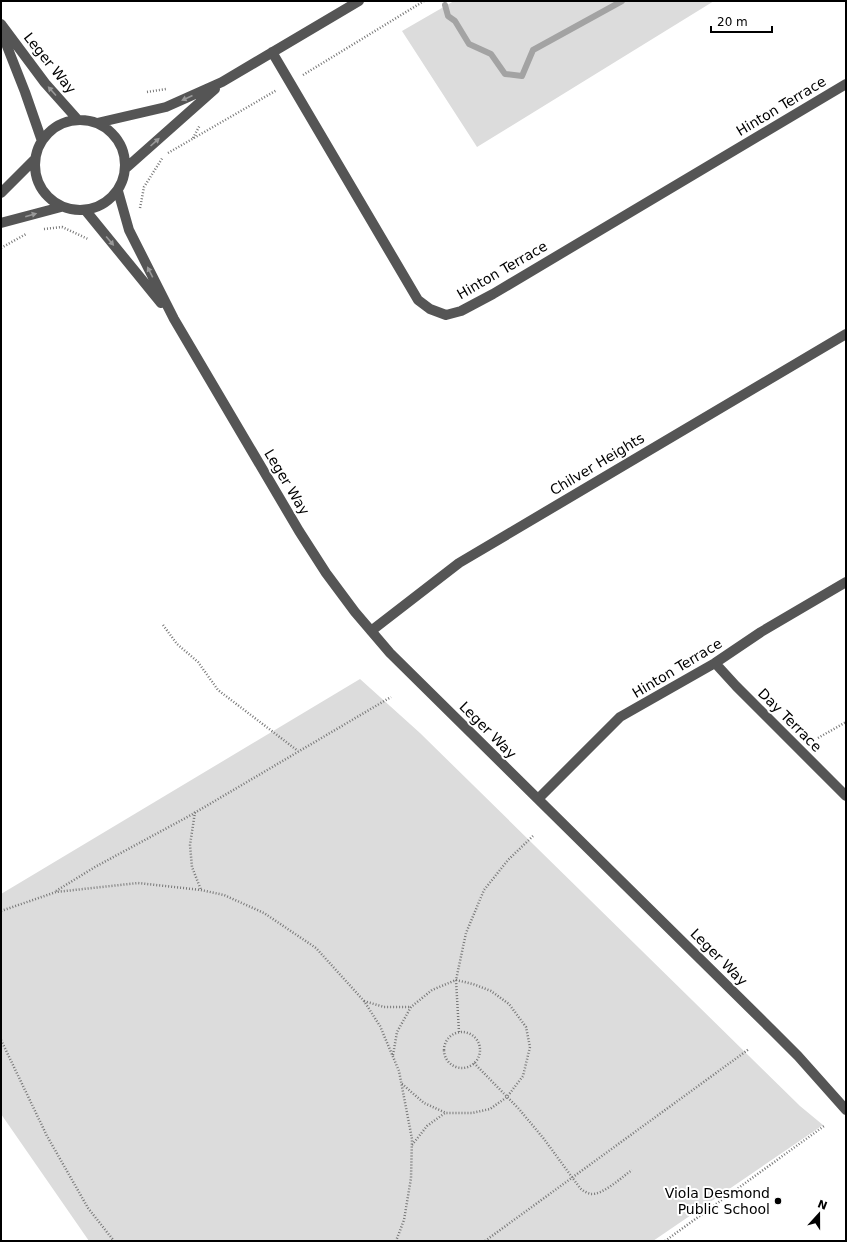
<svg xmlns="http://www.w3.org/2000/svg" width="847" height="1242" font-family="'DejaVu Sans',sans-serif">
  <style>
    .green { fill: #dcdcdc }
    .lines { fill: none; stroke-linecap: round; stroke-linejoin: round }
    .stream { stroke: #a3a3a3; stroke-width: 6 }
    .path { stroke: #777; stroke-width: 2.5; stroke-dasharray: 1 2; stroke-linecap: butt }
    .minor { stroke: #555; stroke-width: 10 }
    .oneway { fill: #999 }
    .poi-dot { fill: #000; stroke: #fff; stroke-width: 1.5 }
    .labels { text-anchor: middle; stroke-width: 4; stroke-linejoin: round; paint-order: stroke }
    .street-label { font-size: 14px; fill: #000; stroke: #fff }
    .poi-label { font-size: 14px; fill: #000; stroke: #fff; text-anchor: end }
  </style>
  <rect width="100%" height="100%" fill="#fff"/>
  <!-- green -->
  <path class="green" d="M454 1H714L477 147 402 31Z
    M360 679 420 733 800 1106 823 1125 653 1241H89L1 1114V894Z"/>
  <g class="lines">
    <!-- stream -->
    <path class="stream" d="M445 5 448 16 455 21 469 44 491 54 505 74 522 76 533 50 622 1"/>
    <!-- path -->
    <path class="path" d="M303 75 424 1
      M147 92 166 89
      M193 138 200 125
      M168 153 277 90
      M140 208 144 187 163 157
      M44 229 62 227 88 239
      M1 248 26 234
      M163 625 177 644 198 662 218 690 298 751
      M818 738 846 722
      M195 812 190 845 192 867 201 890
      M56 891 95 867 191 815 391 697
      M1 911 56 892 138 883 201 890 224 895 264 913 316 948 364 1001 380 1026 399 1071 412 1139 411 1178 404 1220 396 1241
      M364 1001 384 1007H411
      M444 1050a18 18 0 1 1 36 0a18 18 0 1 1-36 0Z
      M459 1032 456 980 466 933 484 890 508 860 533 836
      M1 1040 47 1136 88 1208 114 1241
      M393 1055 397 1032 411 1007 432 990 456 980 473 984 491 991 509 1004 526 1027 530 1047 523 1076 507 1097 490 1109 472 1113H446L424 1103 401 1083
      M474 1063 519 1109 544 1139 580 1188C583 1191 587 1193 591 1194 603 1195 622 1177 632 1170
      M412 1145 427 1126 445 1113
      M485 1241 749 1049
      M665 1241 824 1126"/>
    <!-- minor -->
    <path class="minor" d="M1 24 45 83 78 120
      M1 31 25 92 42 141
      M272 52 418 300 430 309 446 315 461 311 493 294 846 84
      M35 165a45 45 0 1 1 90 0a45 45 0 1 1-90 0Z
      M97 123 166 107 222 82 359 1
      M126 168 215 89
      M118 191 129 230 174 319 299 531 326 573 355 612 390 653 771 1029 798 1056 846 1110
      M1 193 35 159
      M86 211 161 303
      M1 223 61 207
      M371 631 459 563 846 334
      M715 663 736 686 846 796
      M538 799 620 717 715 663 761 632 846 582"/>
  </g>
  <!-- one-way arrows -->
  <defs><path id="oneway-solid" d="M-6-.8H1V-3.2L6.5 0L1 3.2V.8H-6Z"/></defs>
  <g class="oneway">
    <use href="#oneway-solid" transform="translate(52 91) rotate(-132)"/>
    <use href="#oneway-solid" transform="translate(187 98) rotate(156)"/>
    <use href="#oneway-solid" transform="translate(155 142) rotate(-42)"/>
    <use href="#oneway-solid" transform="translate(31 215) rotate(-16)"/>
    <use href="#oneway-solid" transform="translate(110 241) rotate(50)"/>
    <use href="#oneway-solid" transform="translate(150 272) rotate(-117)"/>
  </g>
  <!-- markers -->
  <circle class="poi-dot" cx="778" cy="1201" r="4"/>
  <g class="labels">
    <!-- street labels -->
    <g class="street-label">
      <text transform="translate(50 63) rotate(51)" y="5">Leger Way</text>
      <text transform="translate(781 106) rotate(-31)" y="5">Hinton Terrace</text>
      <text transform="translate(502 270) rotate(-30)" y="5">Hinton Terrace</text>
      <text transform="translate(597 464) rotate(-31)" y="5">Chilver Heights</text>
      <text transform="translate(287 482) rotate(59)" y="5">Leger Way</text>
      <text transform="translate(677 668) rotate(-31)" y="5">Hinton Terrace</text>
      <text transform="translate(790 720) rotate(45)" y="5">Day Terrace</text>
      <text transform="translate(488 730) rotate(45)" y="5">Leger Way</text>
      <text transform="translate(719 957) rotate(45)" y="5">Leger Way</text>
    </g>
    <!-- poi labels -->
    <g class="poi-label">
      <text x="770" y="1198">Viola Desmond<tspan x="770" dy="16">Public School</tspan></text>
    </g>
  </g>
  <!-- border -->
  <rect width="847" height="1242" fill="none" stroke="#000000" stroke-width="4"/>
  <!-- north arrow -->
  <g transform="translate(819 1214) rotate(21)" stroke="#ffffff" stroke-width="3" paint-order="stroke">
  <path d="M0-3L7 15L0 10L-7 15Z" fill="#000000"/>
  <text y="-6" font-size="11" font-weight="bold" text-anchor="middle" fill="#000000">N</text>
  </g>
  <!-- scale -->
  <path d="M711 26v6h61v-6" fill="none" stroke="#000000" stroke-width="2"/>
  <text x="717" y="26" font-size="12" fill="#000000" stroke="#ffffff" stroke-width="3" paint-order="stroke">20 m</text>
</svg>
